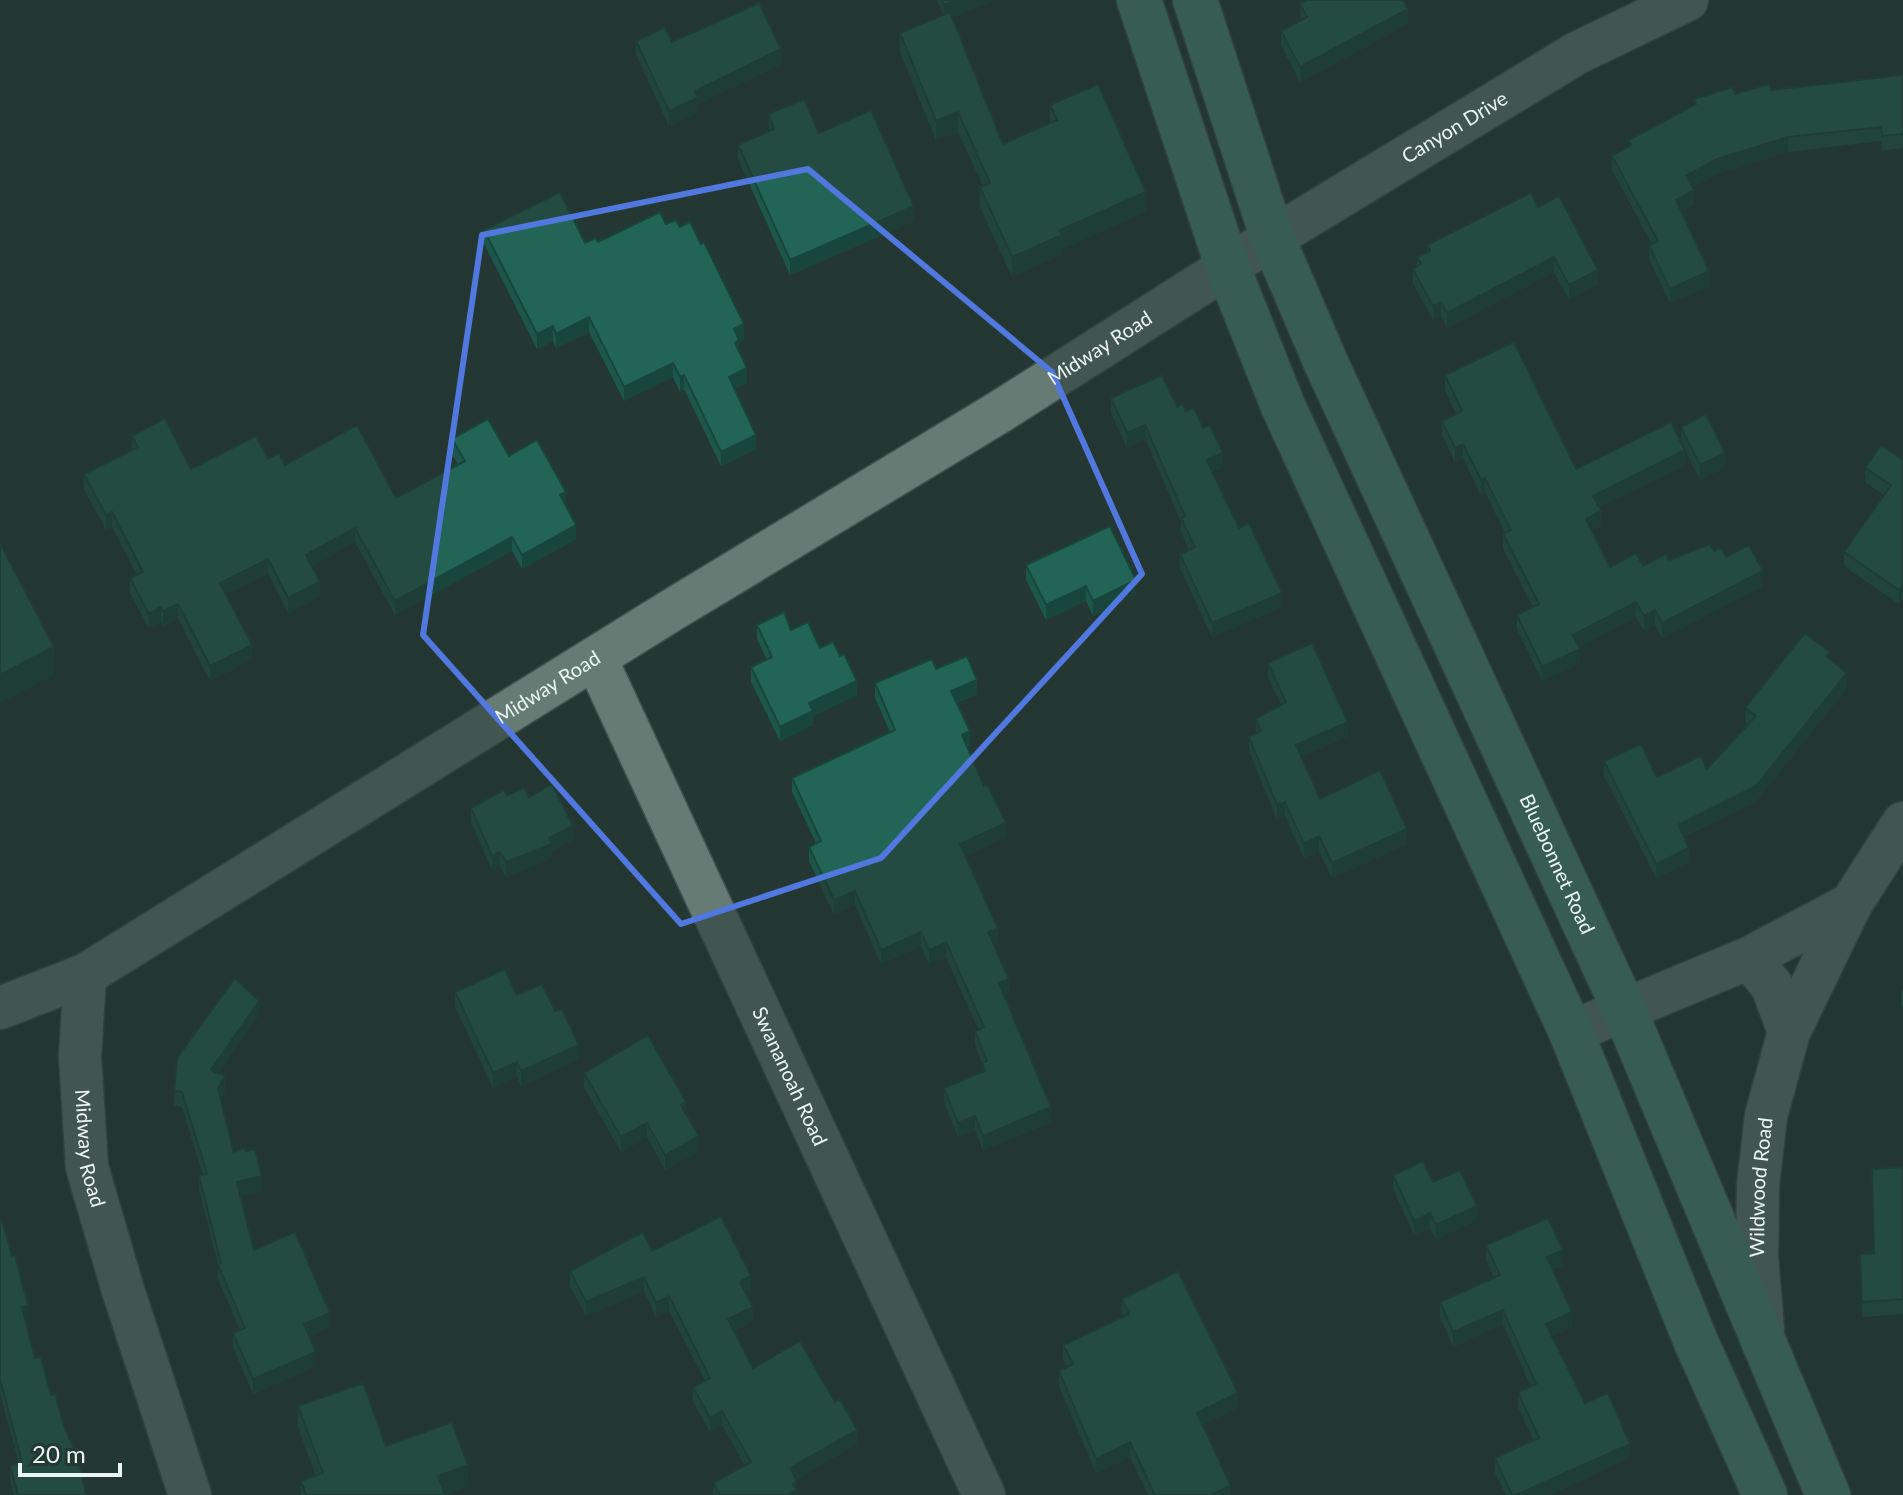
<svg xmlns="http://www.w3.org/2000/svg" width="1903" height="1495" font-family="Lato,sans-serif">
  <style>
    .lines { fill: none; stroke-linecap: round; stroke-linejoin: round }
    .minor-casing { stroke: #41524e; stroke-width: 45 }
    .major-casing { stroke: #41524e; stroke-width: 47 }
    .minor { stroke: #677b75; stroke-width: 42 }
    .major { stroke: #4e8b7d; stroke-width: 44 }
    .wall { fill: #1d564a }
    .shaded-wall { fill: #18463c }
    .building { fill: #226456; stroke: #18463c; stroke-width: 2 }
    .marked { fill: none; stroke: #5078de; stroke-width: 6; stroke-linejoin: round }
    .labels { text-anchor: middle; stroke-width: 7; stroke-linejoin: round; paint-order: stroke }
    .street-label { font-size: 20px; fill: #eaf5f2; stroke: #243732 }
  </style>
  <rect width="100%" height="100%" fill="#243732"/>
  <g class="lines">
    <defs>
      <g id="minor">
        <path id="s1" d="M596 659 984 1495"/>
        <path d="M1749 958 1772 986 1789 1032"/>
        <path id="s2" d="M85 975 80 1057 87 1167 122 1287 190 1495"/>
        <path id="s3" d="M0 1008 85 975 672 610 996 414 1292 226 1577 53 1687 0"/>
        <path d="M1571 1032 1749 958 1851 904 1903 823"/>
        <path id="s4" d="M1763 1329 1757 1257 1758 1185 1766 1116 1789 1032 1851 904"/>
      </g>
      <g id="major">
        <path d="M1139 0 1228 268 1283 406 1571 1032 1696 1342 1765 1495"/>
        <path id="s5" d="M1195 0 1273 239 1326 363 1624 1009 1828 1495"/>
      </g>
    </defs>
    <!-- minor casing -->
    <use href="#minor" class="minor-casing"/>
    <!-- major casing -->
    <use href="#major" class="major-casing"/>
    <!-- minor -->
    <use href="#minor" class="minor"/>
    <!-- major -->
    <use href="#major" class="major"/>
  </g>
  <!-- wall -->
  <path class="wall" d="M937 0H994V1L952 17 1003 144 1050 123V105L1146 211 1062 249V254L1012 277 980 207V187L983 186 958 132 936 140 900 52V33L943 15Z
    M1300 4 1408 24 1300 82 1281 45V31L1301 20Z
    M636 41 672 42 781 64 698 104V112L669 126 636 55Z
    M1903 75V148L1882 151 1881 141 1788 152 1717 174 1692 187 1694 204 1682 211 1709 286 1670 303 1649 259V245L1652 244 1612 170V156L1629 146V140L1694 105V99Z
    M768 114 914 221 790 275 738 159V145L769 131Z
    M1538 207 1598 284 1569 300 1554 272 1447 328 1441 316 1433 320 1413 283V269L1417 266V257L1427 252V245Z
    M666 224 744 339 739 341V352L747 383 734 389 756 449 721 466 684 389 680 392 673 377 624 401 589 332 556 348 553 341 537 349 484 244V230L585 243 598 242Z
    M1445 375 1576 469 1681 441V427L1725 467 1700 480 1685 450V465L1599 507 1601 525 1591 530 1610 567 1643 566 1714 551 1726 557 1763 586 1662 638 1655 625 1644 630 1636 617 1579 647 1580 663 1542 681 1517 629V615L1533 607 1503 548V534L1505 533 1485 492 1481 495 1463 458 1455 462 1442 435V421L1456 414 1445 390Z
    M1111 398 1177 407 1186 411 1203 428 1223 467 1212 472 1239 528 1282 607 1212 637 1180 568V554L1189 550 1181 532V521L1145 439 1127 448 1111 413Z
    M132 436 191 469 268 459 396 498 458 464 452 454V439L509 456 566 505 576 539 522 569 512 551 395 615 355 542 312 566 320 596 288 613 268 573 226 594 252 659 210 681 178 618 163 626 161 622 149 628 130 593V578L137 575 112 526 106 530 84 489V474L132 450Z
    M1903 460 1899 604 1844 566V552L1884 495 1865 482V468Z
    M1026 565 1136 595 1093 616 1086 601 1046 620 1026 580Z
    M757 625 820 648 857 695 813 716V725L780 741 751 682V667L767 660 757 639Z
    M1830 659 1847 688 1756 801 1683 837 1689 862 1656 878 1604 776V761L1657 777 1707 769 1748 724 1745 722V708Z
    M1268 663 1348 736 1301 757 1320 799 1407 844 1332 878 1319 851 1304 858 1285 816 1277 820 1249 751V737L1256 733V719L1281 705 1268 678Z
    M936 669 977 694 957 703 970 745 967 747 1006 837 965 856 998 943 993 944 1009 993 1004 995 1051 1122 983 1150 975 1130 958 1137 944 1102V1088L982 1072V1063L975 1045V1031L978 1029 946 957 929 964 921 946 881 964 855 905 834 915 809 861V847L816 843 792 792V778L890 732 875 698V683Z
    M507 796 529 797 573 840 552 851V858L506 877 500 866 492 870 471 822V808Z
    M1903 988V1006L1901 1005V991Z
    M455 992 517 995 579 1059 521 1086 517 1076 493 1088 455 1006Z
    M259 1015 218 1073 225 1091 221 1099 234 1152 262 1191 240 1196 254 1250 330 1327 310 1336 316 1366 253 1394 233 1347V1333L240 1330 218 1279V1265L199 1190V1176L203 1175 182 1107 174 1105V1091Z
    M584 1073 686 1114 699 1151 665 1170 647 1137 621 1152 584 1087Z
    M1903 1167V1314L1862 1317 1860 1254 1874 1253Z
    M1393 1175 1433 1182 1477 1220 1436 1239 1430 1228 1414 1235 1393 1189Z
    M0 1213 28 1319 25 1320 35 1358 64 1425 86 1495H14L10 1480V1466L19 1463 0 1393Z
    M1486 1245 1563 1265 1553 1269 1572 1327 1552 1336 1585 1403 1630 1458 1549 1495H1506L1495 1473V1458L1534 1441 1518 1407V1392L1531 1387 1503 1324 1453 1347 1440 1317V1302L1494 1278 1486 1260Z
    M652 1251 751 1291 746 1293 753 1321 734 1331 753 1368 857 1444 796 1479 797 1495H713V1483L745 1466 722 1425 710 1432 693 1402V1387L705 1381 669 1311 656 1317 644 1291 586 1316 570 1286V1271Z
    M1122 1299 1238 1407 1203 1425 1231 1495H1148L1130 1457 1096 1473 1059 1386V1371L1067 1367 1063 1360V1345L1123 1316 1122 1313Z
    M298 1406 386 1446 468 1486 445 1495H301V1481L316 1476 298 1427Z"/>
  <!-- shaded-wall -->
  <path class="shaded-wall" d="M958 0H994V1L944 20V5Z
    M1408 9V24L1300 82V67Z
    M781 49V64L698 104V112L669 126V111L695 91Z
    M958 112V132L936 140V121Z
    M1788 137V152L1717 174 1686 191V176L1717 159Z
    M1694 190V204L1676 214V200Z
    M1146 192V211L1062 249V254L1012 277V257L1060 230Z
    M914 206V221L790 275V260Z
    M1554 257V272L1447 328V313Z
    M1598 270V284L1569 300V285Z
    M1709 271V286L1670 303V289Z
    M1441 302V316L1433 320V306Z
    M589 317V332L556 348V334Z
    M744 324V339L739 341V355L735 357 734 329Z
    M553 326V341L537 349V334Z
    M673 363V377L624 401V387Z
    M747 368V383L729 392V377Z
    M684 375V389L680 392V377Z
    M1145 425V439L1127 448V433Z
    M756 435V449L721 466V452Z
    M1463 444V458L1455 462V448Z
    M1685 450V465L1593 510V496Z
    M1223 453V467L1207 474V460Z
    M1725 453V467L1700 480V465Z
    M1485 478V492L1481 495V480Z
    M566 492V506L560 495Z
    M1601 511V525L1586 533V519Z
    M112 512V526L106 530V515Z
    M576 525V539L522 569V555Z
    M355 528V542L306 570V555Z
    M512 537V551L395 615V601Z
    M268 559V573L220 597V583Z
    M1763 571V586L1662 638V623Z
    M1136 580V595L1093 616V601Z
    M320 582V596L288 613V598Z
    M1903 584V598L1899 604V590Z
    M1086 586V601L1046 620V605Z
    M1282 593V607L1212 637V623Z
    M1636 602V617L1573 650V635Z
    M178 604V618L163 626V611Z
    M161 607V622L149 628V614Z
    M1655 610V625L1644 630V616Z
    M252 645V659L210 681V666Z
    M54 647V675L0 703V675Z
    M1580 649V663L1542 681V667Z
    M1847 673V688L1756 801 1678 839V825Z
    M977 680V694L951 705V691Z
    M857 681V695L813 716V725L780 741V727L809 703Z
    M1348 722V736L1296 759V745Z
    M970 731V745L962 750V735Z
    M1285 802V816L1277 820V805Z
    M1006 823V837L960 859V844Z
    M573 826V840L552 851V858L506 877V862Z
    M1407 829V844L1332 878V863Z
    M1319 836V851L1304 858V844Z
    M1689 848V862L1656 878V864Z
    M500 852V866L492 870V856Z
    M855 891V905L834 915V900Z
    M998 928V943L988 947V932Z
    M921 932V946L881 964V950Z
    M946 942V957L929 964V950Z
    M1009 979V993L999 998V983Z
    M259 1001V1015L211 1084V1070Z
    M579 1045V1059L521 1086V1071Z
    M517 1062V1076L493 1088V1073Z
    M225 1076V1091L218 1104V1089Z
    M686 1102V1116L681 1105Z
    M1051 1107V1122L983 1150V1136Z
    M975 1116V1130L958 1137V1123Z
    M647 1123V1137L621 1152V1137Z
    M699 1136V1151L665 1170V1155Z
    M262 1176V1191L237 1197V1182Z
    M1477 1206V1220L1436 1239V1225Z
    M1430 1213V1228L1414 1235V1221Z
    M1563 1250V1265L1547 1271V1257Z
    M751 1276V1291L740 1296V1282Z
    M644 1277V1291L586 1316V1302Z
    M669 1296V1311L656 1317V1303Z
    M28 1305V1319L22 1321V1307Z
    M753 1307V1321L728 1334V1319Z
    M1503 1310V1324L1453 1347V1332Z
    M1572 1312V1327L1546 1339V1324Z
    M330 1313V1327L304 1338V1324Z
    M316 1352V1366L253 1394V1379Z
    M1238 1393V1407L1197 1428V1413Z
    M722 1411V1425L710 1432V1418Z
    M857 1430V1444L790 1482V1468Z
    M1130 1442V1457L1096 1473V1459Z
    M1630 1444V1458L1549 1495H1516Z
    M468 1465V1486L444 1495 438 1476Z
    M797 1481V1495H787L793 1484Z
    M1231 1486V1495H1210Z"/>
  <!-- building -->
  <path class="building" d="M942 0H958L944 5Z
    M1307 0H1403L1408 9 1300 67 1281 31 1307 17 1300 4Z
    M759 3 781 49 695 91 698 98 669 111 636 41 665 27 672 42Z
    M950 12 1003 144 1057 120 1050 105 1098 84 1146 192 1060 230 1062 235 1012 257 980 187 990 183 958 112 936 121 900 33Z
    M1903 75V134L1882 136 1881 127 1788 137 1717 159 1686 176 1694 190 1676 200 1709 271 1670 289 1649 245 1658 241 1612 156 1631 145 1629 140 1696 104 1694 99 1733 87 1735 94 1769 84 1771 90Z
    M804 99 819 133 871 110 914 206 790 260 738 145 774 129 768 114Z
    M560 192 585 243 595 238 598 242 660 212 666 224 676 220 680 227 690 222 701 244 704 242 744 324 734 329 739 340 735 343 747 368 729 377 756 435 721 452 684 375 680 377 673 363 624 387 589 317 556 334 553 326 537 334 484 230Z
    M1531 193 1538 207 1559 196 1598 270 1569 285 1554 257 1447 313 1441 302 1433 306 1413 269 1421 264 1417 257 1430 251 1427 245Z
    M1514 342 1576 469 1671 422 1685 450 1593 496 1601 511 1586 519 1610 567 1636 553 1643 566 1666 554 1669 560 1710 544 1714 551 1721 547 1726 557 1749 545 1763 571 1662 623 1655 610 1644 616 1636 602 1573 635 1580 649 1542 667 1517 615 1539 604 1503 534 1511 530 1485 478 1481 480 1463 444 1455 448 1442 421 1462 411 1445 375Z
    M1162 375 1177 407 1183 404 1186 411 1194 408 1203 428 1210 425 1223 453 1207 460 1239 528 1249 523 1282 593 1212 623 1180 554 1195 547 1181 518 1185 516 1145 425 1127 433 1111 398Z
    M1706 414 1725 453 1700 465 1681 427Z
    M165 418 191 469 256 436 268 459 279 453 285 465 357 425 396 498 465 461 452 439 488 419 509 456 537 440 566 492 560 495 576 525 522 555 512 537 395 601 355 528 306 555 320 582 288 598 268 559 220 583 252 645 210 666 178 604 163 611 161 607 149 614 130 578 143 572 112 512 106 515 84 474 138 447 132 436Z
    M1881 445 1903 460V584L1899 590 1844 552 1891 485 1865 468Z
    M1110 526 1136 580 1093 601 1086 586 1046 605 1026 565Z
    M0 543 54 647 0 675Z
    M784 612 791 630 808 622 820 648 833 642 840 656 844 654 857 681 809 703 813 711 780 727 751 667 772 657 757 625Z
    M1805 633 1830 652 1826 656 1847 673 1756 786 1678 825 1689 848 1656 864 1604 761 1641 744 1657 777 1701 756 1707 769 1756 716 1745 708Z
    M1312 643 1348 722 1296 745 1320 799 1380 770 1407 829 1332 863 1319 836 1304 844 1285 802 1277 805 1249 737 1261 731 1256 719 1286 702 1268 663Z
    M967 656 977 680 951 691 970 731 962 735 984 786 988 785 1006 823 960 844 998 928 988 932 1009 979 999 983 1051 1107 983 1136 975 1116 958 1123 944 1088 985 1071 982 1063 987 1061 975 1031 984 1027 946 942 929 950 921 932 881 950 855 891 834 900 809 847 821 841 792 778 895 730 875 683 932 659 936 669Z
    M552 784 573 826 549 838 552 844 506 862 500 852 492 856 471 808 504 790 507 796 524 787 529 797Z
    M505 969 517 995 542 984 555 1011 562 1009 579 1045 521 1071 517 1062 493 1073 455 992Z
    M235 978 259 1001 211 1070 225 1076 218 1089 234 1152 245 1147 246 1151 255 1149 262 1176 237 1182 254 1250 295 1232 330 1313 304 1324 316 1352 253 1379 233 1333 245 1328 218 1265 221 1263 199 1176 207 1174 182 1092 174 1091 177 1058Z
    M648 1035 686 1102 681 1105 699 1136 665 1155 647 1123 621 1137 584 1073Z
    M1423 1161 1433 1182 1460 1170 1477 1206 1436 1225 1430 1213 1414 1221 1393 1175Z
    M1903 1167V1299L1862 1302 1860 1254 1874 1253 1872 1169Z
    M0 1213 12 1256 15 1255 28 1305 22 1307 35 1358 41 1357 51 1395 55 1394 64 1425 80 1465 86 1495H18L10 1466 22 1462 0 1379Z
    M721 1216 751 1276 740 1282 753 1307 728 1319 753 1368 800 1341 835 1402 840 1399 857 1430 790 1468 797 1481 793 1484 797 1490 787 1495H720L713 1483 751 1462 722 1411 710 1418 693 1387 710 1378 669 1296 656 1303 644 1277 586 1302 570 1271 643 1232 652 1251Z
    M1548 1218 1563 1250 1547 1257 1572 1312 1546 1324 1585 1403 1608 1393 1630 1444 1516 1495H1512L1495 1458 1539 1438 1518 1392 1536 1384 1503 1310 1453 1332 1440 1302 1500 1275 1486 1245Z
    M1178 1271 1238 1393 1197 1413 1231 1486 1210 1495H1155L1130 1442 1096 1459 1059 1371 1073 1364 1063 1345 1129 1314 1122 1299Z
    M363 1383 386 1446 452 1422 468 1465 438 1476 445 1495H306L301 1481 323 1473 298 1406Z"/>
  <!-- marked area -->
  <path d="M0 0H1903V1495H0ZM808 169 1052 372 1142 574 881 858 681 924 423 635 482 235Z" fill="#243732" fill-opacity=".55" fill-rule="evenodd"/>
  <path class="marked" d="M808 169 1052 372 1142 574 881 858 681 924 423 635 482 235Z"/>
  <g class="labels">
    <!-- street labels -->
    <g class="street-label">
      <text dy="7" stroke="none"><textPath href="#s3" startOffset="1702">Canyon Drive</textPath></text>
      <text dy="7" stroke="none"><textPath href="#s3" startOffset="1284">Midway Road</textPath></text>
      <text dy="7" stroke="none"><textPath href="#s3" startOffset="636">Midway Road</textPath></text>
      <text dy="7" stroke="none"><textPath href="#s5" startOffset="938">Bluebonnet Road</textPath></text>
      <text dy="7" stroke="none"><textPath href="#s1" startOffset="460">Swananoah Road</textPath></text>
      <text dy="7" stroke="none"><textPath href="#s2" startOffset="174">Midway Road</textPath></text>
      <text dy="7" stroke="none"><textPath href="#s4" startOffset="142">Wildwood Road</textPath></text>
    </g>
  </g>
  <!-- scale -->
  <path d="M20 1463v12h100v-12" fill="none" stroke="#eaf5f2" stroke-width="4"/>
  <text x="32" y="1463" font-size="24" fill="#eaf5f2" stroke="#243732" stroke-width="6" paint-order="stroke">20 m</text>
</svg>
